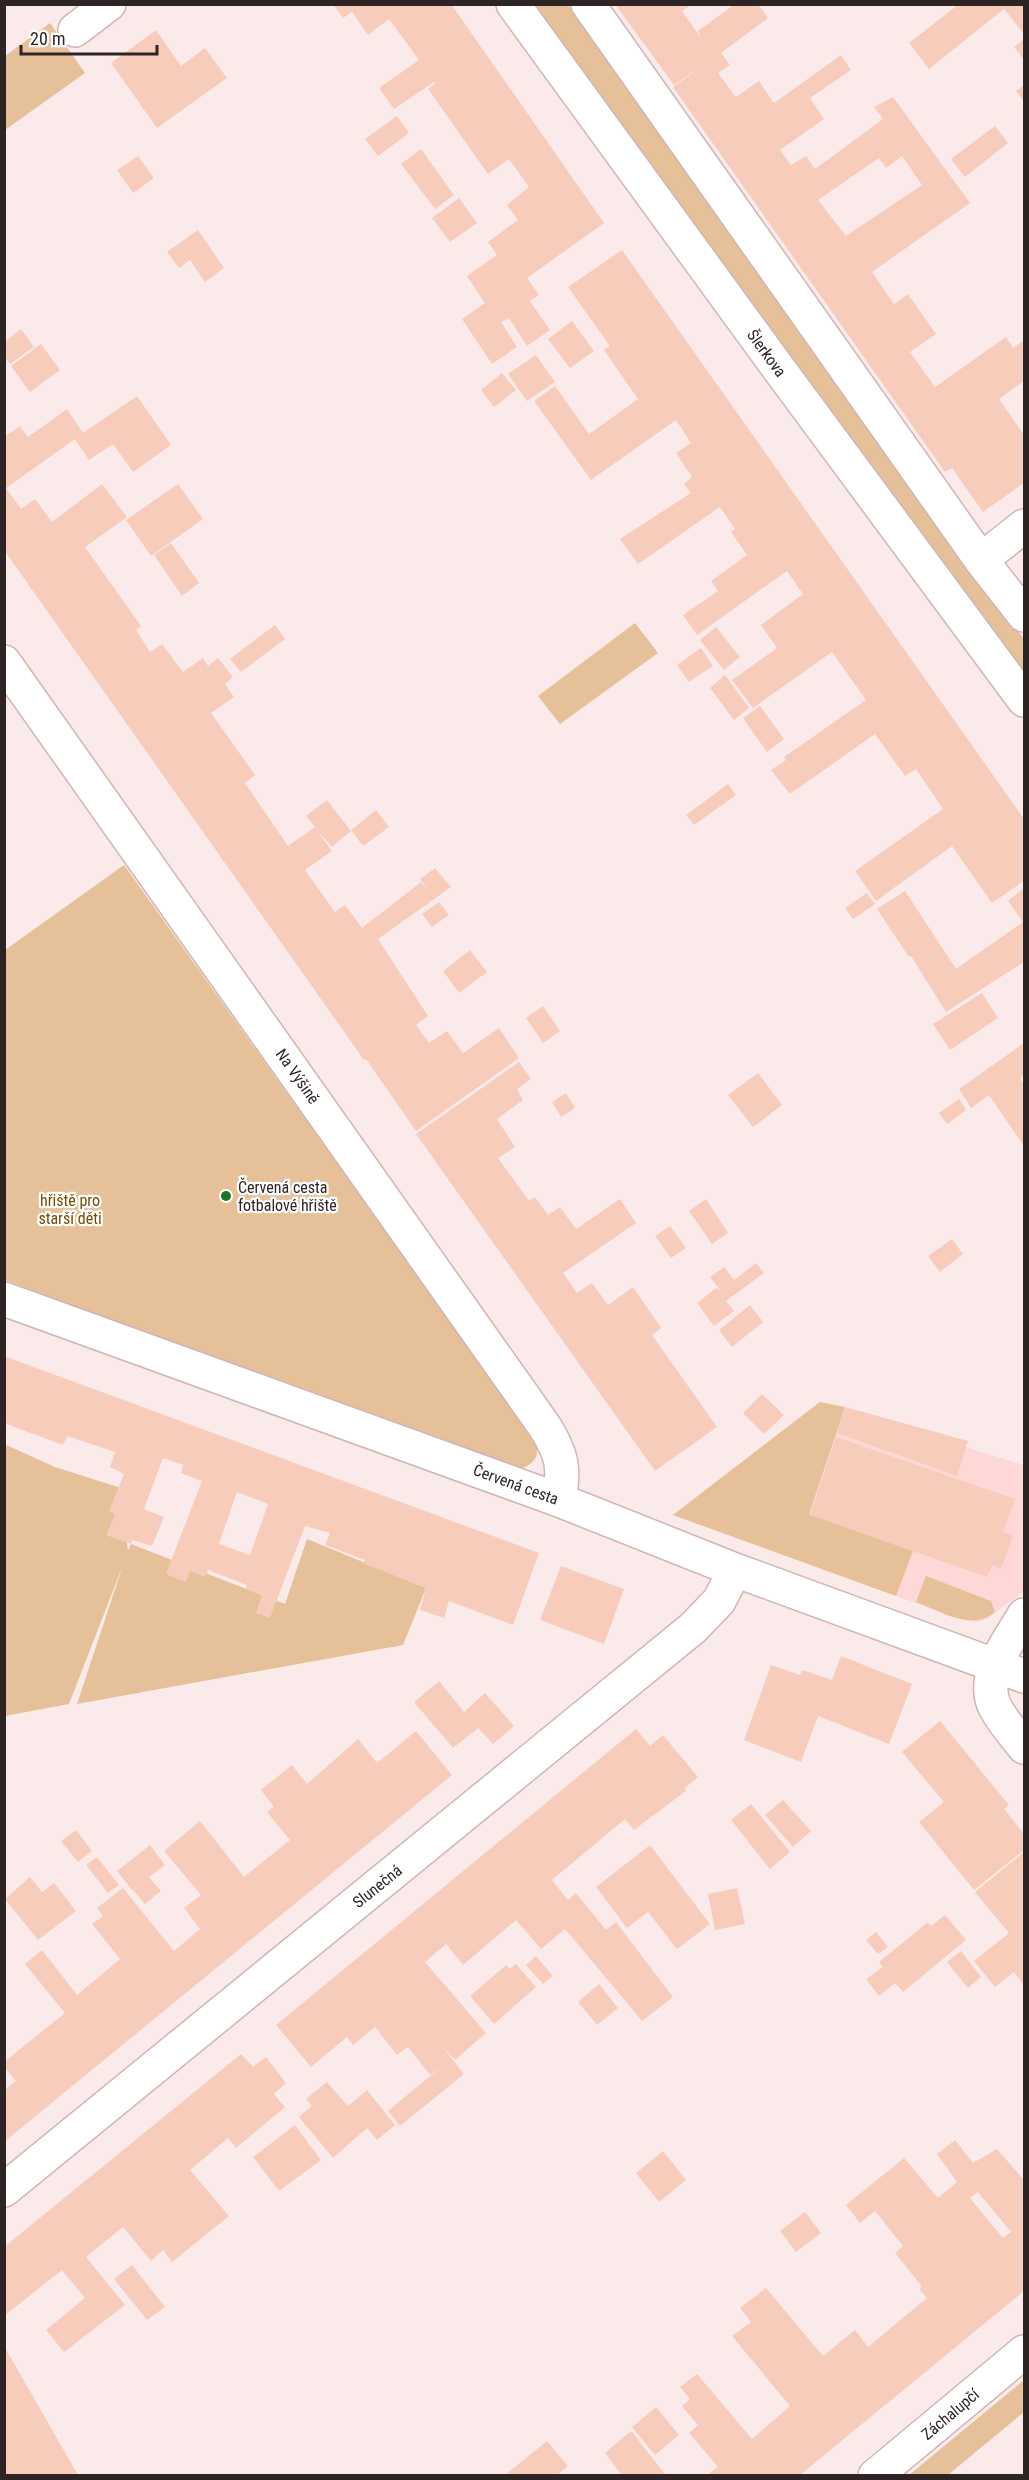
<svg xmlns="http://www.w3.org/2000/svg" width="1029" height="2480" font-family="'Roboto Condensed',sans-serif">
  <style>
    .built { fill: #fdd8d7 }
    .green { fill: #e5c099 }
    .building { fill: #f8ccba; fill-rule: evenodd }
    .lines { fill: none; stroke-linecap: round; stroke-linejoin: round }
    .street-casing { stroke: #d0b5b5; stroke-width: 36 }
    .street { stroke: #fff; stroke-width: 33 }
    .poi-dot { fill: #1b7522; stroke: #fff; stroke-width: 2 }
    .labels { text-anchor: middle; stroke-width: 4.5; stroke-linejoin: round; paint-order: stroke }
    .street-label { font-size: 16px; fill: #2e2424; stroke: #fff }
    .poi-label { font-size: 16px; fill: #2e2424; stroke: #fff; text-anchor: start }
    .park-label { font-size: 16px; fill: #784900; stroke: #fff }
  </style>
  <rect width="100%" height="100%" fill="#fbeaea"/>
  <!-- built -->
  <path class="built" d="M820 1402 1024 1465V1591L988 1618 978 1622 963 1620 673 1515Z"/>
  <!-- green -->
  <path class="green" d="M527 5H568L1024 639V678Z
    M50 23 85 73 5 130V56Z
    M635 623 658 653 560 724 538 696Z
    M124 865 527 1430C530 1435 536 1441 537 1447 539 1463 523 1471 509 1469L5 1280V950Z
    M820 1402 845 1407 809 1514 913 1551 896 1596 673 1515Z
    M4 1444 55 1467 118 1487 128 1550 131 1544 285 1604 307 1539 426 1588 403 1645 77 1704 123 1565 69 1704 5 1716Z
    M926 1576 991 1601 995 1612C972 1632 940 1611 916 1602Z
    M1024 2380V2412L948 2475H909Z"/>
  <!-- building -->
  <path class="building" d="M333 4H451L604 223 527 278 539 295 530 301 550 330 527 346 509 318 501 322 517 347 492 364 462 319 485 303 467 276 497 255 488 242 518 220 507 205 529 187 509 159 488 174 428 89 436 83 434 82 394 109 379 88 419 60 389 19 368 35 352 12 343 18Z
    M615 4H692L682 11 701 38 698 31 735 4H758L768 18 721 53 730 65 718 73 736 97 759 81 774 103 841 55 851 70 810 98 824 119 780 150 791 165 806 156 815 169 883 119 874 107 893 97 970 203 872 272 894 304 908 294 936 334 910 352 935 387 1006 337 1013 348 1024 340V381L999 399 1024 435V483L983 512 952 468 945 472 673 87 706 63 674 85ZM902 156 922 185 846 236 818 200 879 158 886 168Z
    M959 4H1024V34L1004 9 929 69 909 43Z
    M156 30 181 66 205 48 227 78 157 128 111 63Z
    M1024 39V60L1014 47Z
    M1024 85V102L1016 91Z
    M397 116 409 133 378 156 365 139Z
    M995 126 1008 143 965 177 951 159Z
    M421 149 454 195 435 209 401 164Z
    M138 156 154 178 133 193 117 170Z
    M459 198 477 223 450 242 432 218Z
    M198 230 224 268 205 282 190 260 179 268 167 252Z
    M622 250 1024 819V881L992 903 952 846 876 901 855 871 943 809 916 769 905 776 875 734 790 794 771 770 786 760 784 757 866 700 832 652 753 708 732 680 777 648 761 625 803 594 787 571 697 635 683 615 718 591 711 581 747 555 731 532 735 529 720 507 638 564 620 539 691 493 684 484 692 477 676 453 691 443 676 420 591 480 534 401 555 386 589 434 638 399 604 350 610 346 568 287Z
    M572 321 594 351 570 368 548 339Z
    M21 329 34 347 10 364 4 357V342Z
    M41 344 60 370 30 392 11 366Z
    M536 355 555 382 527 401 508 374Z
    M502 373 516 390 494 407 481 390Z
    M137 396 171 445 133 472 113 444 89 460 75 439 6 488 21 509 35 499 52 522 102 484 127 517 85 547 141 626 136 630 150 652 162 644 183 672 203 658 208 666 218 658 233 677 225 684 234 697 211 713 255 775 245 783 288 846 315 827 306 816 327 800 351 831 332 847 317 830 332 851 305 870 335 912 345 905 362 928 421 882 430 893 420 879 435 868 451 887 378 939 428 1016 416 1025 429 1043 447 1031 463 1053 499 1028 519 1058 416 1131 366 1059 364 1060 4 550V437L20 426 28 437 67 409 83 433Z
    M178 484 203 519 151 556 126 520Z
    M171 543 199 583 182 596 154 555Z
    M275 625 285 639 241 672 230 659Z
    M716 627 740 657 724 670 700 640Z
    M701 648 713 666 689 682 677 665Z
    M725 675 749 708 734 720 710 688Z
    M760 706 784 739 767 752 743 718Z
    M728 784 736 795 694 825 686 815Z
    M376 810 389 827 363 846 351 830Z
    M1024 888V962L946 1012 911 956 909 957 877 909 905 891 956 969 1023 922 1008 901Z
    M867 893 875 904 853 919 845 908Z
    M439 902 449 915 432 927 422 914Z
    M470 950 487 972 459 993 443 971Z
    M982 993 998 1018 950 1050 933 1024Z
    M543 1006 560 1031 543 1043 526 1018Z
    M1024 1043V1075L1020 1078 1024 1085V1146L989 1095 971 1108 959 1089Z
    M519 1062 531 1079 517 1089 523 1100 497 1119 515 1147 498 1158 529 1201 535 1197 548 1215 560 1207 576 1229 620 1199 636 1223 563 1273 577 1293 592 1283 608 1305 633 1287 661 1328 652 1335 717 1427 655 1471 416 1134Z
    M758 1073 782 1105 753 1127 728 1095Z
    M566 1093 575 1108 561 1117 552 1102Z
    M959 1099 966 1110 947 1124 939 1113Z
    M706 1199 728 1233 712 1244 689 1211Z
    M670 1226 686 1248 671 1258 655 1236Z
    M952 1239 963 1254 940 1272 928 1256Z
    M756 1263 764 1273 726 1301 734 1311 714 1326 697 1303 716 1288 720 1290 710 1277 724 1267 734 1280Z
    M750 1305 763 1322 732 1347 719 1330Z
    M4 1356 539 1553 513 1625 449 1601 444 1618 420 1610 426 1588 363 1563 365 1560 325 1545 330 1533 305 1526 270 1618 256 1613 262 1595 246 1589 247 1585 208 1570 205 1577 190 1571 186 1582 166 1574 202 1481 181 1473 183 1465 163 1458 144 1509 164 1517 152 1546 132 1540 131 1544 106 1535 115 1514 109 1511 124 1474 110 1467 115 1452 67 1436 63 1445 4 1423ZM237 1492 268 1504 250 1555 219 1544Z
    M762 1394 784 1415 764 1434 743 1413Z
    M845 1407 968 1441 957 1476 837 1433Z
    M836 1437 1015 1499 1003 1532 1013 1535 1001 1569 992 1565 987 1577 810 1515Z
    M561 1566 624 1589 604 1644 540 1620Z
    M841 1656 912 1684 889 1744 818 1716 801 1762 744 1740 771 1665 800 1675 803 1670 832 1680Z
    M439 1681 464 1712 485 1693 514 1726 493 1744 478 1728 453 1748 414 1702Z
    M940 1721 1009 1805 1004 1809 1024 1834V1850L974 1890 919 1822 944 1802 902 1752Z
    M636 1729 650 1746 663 1735 698 1777 685 1788 686 1791 634 1830 625 1819 552 1880 568 1900 576 1893 606 1930 616 1922 673 1997 642 2021 565 1929 541 1949 516 1920 463 1965 446 1944 425 1962 486 2033 455 2060 441 2045 464 2074 400 2126 388 2111 441 2067 430 2075 408 2047 397 2055 375 2027 353 2045 347 2037 311 2067 276 2025Z
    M416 1731 452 1775 4 2142V2090L16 2081 4 2067V2062L65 2013 25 1964 42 1950 77 1995 120 1959 92 1924 103 1916 97 1908 123 1888 174 1951 200 1929 184 1908 201 1895 164 1851 200 1821 244 1877 290 1840 267 1812 274 1807 261 1790 292 1765 307 1784 358 1739 377 1763Z
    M783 1800 811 1831 793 1847 765 1815Z
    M751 1804 790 1852 770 1869 731 1820Z
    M76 1830 92 1851 78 1862 61 1841Z
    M150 1845 165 1865 149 1877 161 1891 145 1904 133 1890 142 1882 132 1890 117 1871Z
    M650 1845 710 1924 677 1949 648 1912 627 1928 596 1887Z
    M1024 1852V1985L1014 1972 995 1987 974 1961 1009 1933 975 1892Z
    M97 1857 119 1885 108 1893 86 1865Z
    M30 1877 42 1892 54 1883 76 1911 38 1940 5 1899Z
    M737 1888 745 1924 715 1930 708 1894Z
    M945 1915 966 1940 903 1992 895 1983 879 1996 866 1979 883 1967 879 1962 928 1922 931 1926Z
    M876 1932 888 1947 878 1954 866 1940Z
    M961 1951 981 1977 968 1988 947 1962Z
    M536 1956 553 1976 543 1984 526 1965Z
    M516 1964 536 1987 494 2024 470 1996 506 1965 510 1969Z
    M599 1984 618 2008 597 2025 578 2002Z
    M241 2054 253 2067 266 2057 286 2083 274 2094 285 2107 236 2148 228 2138 190 2170 229 2216 172 2262 163 2250 151 2261 123 2227 86 2257 125 2305 64 2352 46 2330 85 2298 62 2270 4 2316V2247Z
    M327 2082 348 2106 367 2090 395 2125 377 2140 367 2128 333 2158 299 2117 312 2106 306 2099Z
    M295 2125 321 2160 279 2191 253 2157Z
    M955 2140 973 2163 997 2149 1022 2178 1024 2176V2291L800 2475H707L718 2467 689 2433 698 2425 682 2406 690 2399 680 2387 697 2374 752 2439 790 2406 732 2336 751 2322 740 2308 766 2288 823 2356 855 2330 868 2347 927 2298 920 2290 921 2285 895 2253 903 2246 875 2211 860 2223 846 2205 904 2158 938 2198 957 2182 937 2154ZM978 2192 1011 2232 1003 2238 970 2198Z
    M663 2151 686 2180 659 2202 636 2173Z
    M805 2212 821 2233 796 2252 780 2231Z
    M132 2265 165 2307 147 2320 114 2279Z
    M4 2346 78 2475H4Z
    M656 2407 679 2435 655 2455 632 2427Z
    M631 2431 666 2475H616L620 2473 605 2453Z
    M547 2441 568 2466 557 2475H505Z"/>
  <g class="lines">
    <defs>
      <path id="street" d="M513 4 776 365 1024 700
        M588 4 981 560 1024 615
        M75 30 109 4
        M981 560 1024 526
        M4 662 545 1427C562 1454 565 1468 559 1500
        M4 1299 559 1500 735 1570 1024 1676
        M1024 1615C1010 1640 981 1674 994 1705 1001 1720 1014 1734 1024 1747
        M4 2190 693 1628 719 1601 735 1570
        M875 2476 1024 2352"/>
    </defs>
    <!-- street casing -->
    <use href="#street" class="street-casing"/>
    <!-- street -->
    <use href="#street" class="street"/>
  </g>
  <!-- markers -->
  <circle class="poi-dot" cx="226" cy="1196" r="6"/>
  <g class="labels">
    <!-- street labels -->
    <g class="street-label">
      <text transform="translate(767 353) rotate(54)" y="6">Šlerkova</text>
      <text transform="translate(298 1076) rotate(55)" y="6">Na Výšině</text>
      <text transform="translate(516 1484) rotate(20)" y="6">Červená cesta</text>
      <text transform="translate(377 1886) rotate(-39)" y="6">Slunečná</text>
      <text transform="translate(950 2414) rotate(-40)" y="6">Záchalupčí</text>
    </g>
    <!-- poi labels -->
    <g class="poi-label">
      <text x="238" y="1193">Červená cesta<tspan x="238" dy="18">fotbalové hřiště</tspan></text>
    </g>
    <!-- park labels -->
    <g class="park-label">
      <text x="70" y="1206">hřiště pro<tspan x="70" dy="18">starší děti</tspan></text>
    </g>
  </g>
  <!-- border -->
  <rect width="1029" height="2480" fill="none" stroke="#2e2424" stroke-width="12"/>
  <!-- scale -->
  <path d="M21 45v9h136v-9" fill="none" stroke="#2e2424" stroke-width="3"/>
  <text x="30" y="45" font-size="18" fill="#2e2424" stroke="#ffffff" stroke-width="4.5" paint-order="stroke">20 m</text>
</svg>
